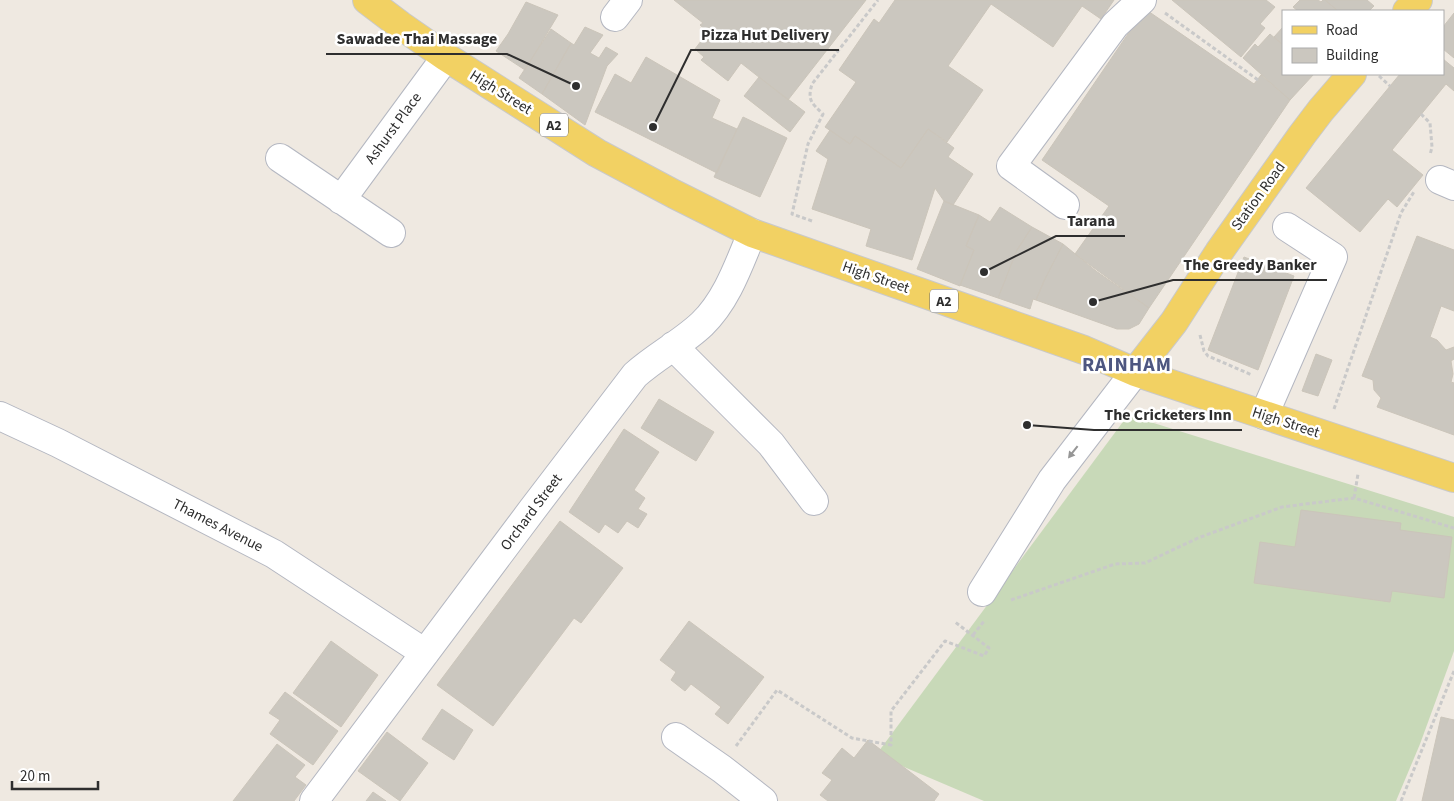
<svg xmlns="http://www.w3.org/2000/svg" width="1454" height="801" font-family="'Source Sans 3',sans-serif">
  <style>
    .cemetery { fill: #c8d9b8 }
    .building { fill: #cbc7bf; stroke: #cbc5ba }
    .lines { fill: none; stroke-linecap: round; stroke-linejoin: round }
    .minor-casing { stroke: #b4b7c1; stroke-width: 30 }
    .major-casing { stroke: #c9c9c9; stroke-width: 30 }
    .path { stroke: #c9c9c9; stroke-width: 3; stroke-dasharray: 4 2.5; stroke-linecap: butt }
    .minor { stroke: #fff; stroke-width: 28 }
    .major { stroke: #f2d163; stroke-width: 28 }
    .oneway { fill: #969696 }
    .labels { text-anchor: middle; stroke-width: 5; stroke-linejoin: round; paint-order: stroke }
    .shield { fill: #fff; stroke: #6d6d6d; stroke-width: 1 }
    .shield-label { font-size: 14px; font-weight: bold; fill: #2e2e2e }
    .street-label { font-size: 15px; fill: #2e2e2e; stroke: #fff }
    .district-label { font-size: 20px; font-weight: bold; letter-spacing: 1px; fill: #4d5680; stroke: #fff }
    .leader { fill: none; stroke: #2e2e2e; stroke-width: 2 }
    .callout-dot { fill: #2e2e2e; stroke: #fff; stroke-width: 2 }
    .callout-label { font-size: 16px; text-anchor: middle; font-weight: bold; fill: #2e2e2e; stroke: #fff; stroke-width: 5; stroke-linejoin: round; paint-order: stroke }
  </style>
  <rect width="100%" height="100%" fill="#efe9e1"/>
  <!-- cemetery -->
  <path class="cemetery" d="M1128 415 1454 517V651L1420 744 1396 801H984L876 755Z"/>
  <!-- building -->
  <path class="building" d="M674 0H866L788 100 741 63 728 81 701 60 704 57 695 49 708 32 700 25 703 23Z
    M895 0H1114L1101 19 1082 6 1053 47 991 4 948 66 983 90 947 142 928 129 901 168 855 136 850 144 825 127 856 82 839 70 874 19 879 23Z
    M1172 0H1266L1275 7 1260 24 1265 28 1241 57Z
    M1300 0H1318L1321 2 1323 0H1325L1338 11H1298L1293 7Z
    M1325 0H1367L1374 6 1369 11H1338Z
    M526 2 558 15 525 70 496 51 508 34Z
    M1145 9 1254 84 1261 75 1290 100 1149 308 1075 254 1109 206 1042 160Z
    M1454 13V58L1443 49V27Z
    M585 27 603 35 590 53 599 58 606 47 618 54 607 66 585 125 542 94 571 43 574 45Z
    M1283 27V45L1274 37Z
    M551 29 571 43 542 94 519 78Z
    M1270 34 1283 45V74H1314L1290 100 1243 58 1255 44 1258 47Z
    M646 57 720 100 712 118 737 129 717 173 595 112 615 74 631 83Z
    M1443 59 1454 68V91L1446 84 1392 150 1423 175 1397 207 1388 199 1360 232 1306 188 1400 74H1443Z
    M759 77 805 112 790 132 744 96Z
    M743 117 787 138 760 197 714 177Z
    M928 129 954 148 948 157 973 174 953 205 944 201 935 188 912 260 866 246 871 229 812 209 828 159 816 151 830 130 850 144 855 136 901 168Z
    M944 201 979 215 966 246 974 250 960 286 917 269Z
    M1000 207 1032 227 1017 250 998 298 960 285 974 250 966 246 979 215 990 222Z
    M1032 227 1063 244 1044 281 1036 300 1033 299 1030 309 998 298 1017 250Z
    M1417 236 1454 250V311L1441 306 1430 337 1437 340 1446 350 1454 347V359L1451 361 1453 374 1451 382 1454 383V435L1377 407 1381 398 1374 390 1373 380 1362 376Z
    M1063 244 1096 271 1149 308 1139 324 1129 329H1117L1036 300 1044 281Z
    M1244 257 1294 276 1258 370 1208 350Z
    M1316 354 1332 360 1318 396 1302 391Z
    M659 399 714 432 696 461 641 428Z
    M624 429 659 452 634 490 645 498 638 509 647 514 638 528 627 521 618 533 605 524 599 533 569 512Z
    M1301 510 1401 523 1400 530 1452 537 1444 598 1392 591 1390 602 1254 583 1260 542 1295 547Z
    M560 521 623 568 581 623 574 618 493 726 437 685Z
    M689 621 764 677 728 724 715 714 721 707 691 684 685 691 671 680 676 672 660 660Z
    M331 641 378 675 341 727 293 693Z
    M285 692 338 731 313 765 270 734 280 720 269 713Z
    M442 709 473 730 454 760 422 739Z
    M1441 717 1454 720V801H1422Z
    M387 732 428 763 400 801 358 771Z
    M868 740 939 794 934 801H828L820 795 832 780 822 773 842 748 854 758Z
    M277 744 305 765 295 777 306 785 294 801H233Z
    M373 792 386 801H366Z"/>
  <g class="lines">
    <defs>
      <path id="minor" d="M615 17 628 0
        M280 158 391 233
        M1440 180 1454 186
        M341 200 446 57
        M1065 205 1011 166 1115 25 1142 0
        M673 346 771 444 814 501
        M1264 415 1333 257 1287 227
        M0 416 58 443 274 554 425 653
        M982 592 1052 480 1135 372
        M676 737 722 769 763 801
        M314 801 532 510 635 375C656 356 682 343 702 324 727 300 739 264 752 233"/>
      <path id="major" d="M367 0 400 25 446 57 597 153 674 194 752 233 1084 350 1135 372 1454 478
        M1407 11 1418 0
        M1135 372 1174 322 1219 252 1302 135 1321 110 1352 74"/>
    </defs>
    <!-- minor casing -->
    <use href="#minor" class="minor-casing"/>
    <!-- major casing -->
    <use href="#major" class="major-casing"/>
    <!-- path -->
    <path class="path" d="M1165 13 1258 80
      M1379 76 1390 86
      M1421 114 1430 123 1432 147 1430 155
      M812 221 792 214 808 144 823 114C812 103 807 101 812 84L878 0
      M1200 335 1204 351 1208 356 1252 375
      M1334 409 1401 213 1415 190
      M1354 498 1358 474
      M1011 600 1115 564 1145 563 1198 538 1282 507 1354 498 1454 528
      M973 635 985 620
      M736 746 777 690 852 738 891 745V711L945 641 984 656 989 648 955 622
      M1401 801 1454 671"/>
    <!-- minor -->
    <use href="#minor" class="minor"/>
    <!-- major -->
    <use href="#major" class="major"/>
  </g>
  <!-- one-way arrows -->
  <defs><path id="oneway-solid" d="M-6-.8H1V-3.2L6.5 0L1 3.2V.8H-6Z" transform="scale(1.25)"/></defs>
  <use class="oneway" href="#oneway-solid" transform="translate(1073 452) rotate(128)"/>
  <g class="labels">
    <!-- shield labels -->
    <g class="shield">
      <rect x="540" y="113.5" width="28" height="23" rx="4"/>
      <rect x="930" y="289.5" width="28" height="23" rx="4"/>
    </g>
    <g class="shield-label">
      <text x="554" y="130">A2</text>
      <text x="944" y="306">A2</text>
    </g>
    <!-- street labels -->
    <g class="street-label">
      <text transform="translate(501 92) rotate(32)" y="5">High Street</text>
      <text transform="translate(393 128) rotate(-54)" y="5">Ashurst Place</text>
      <text transform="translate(1258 196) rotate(-54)" y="5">Station Road</text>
      <text transform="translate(876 277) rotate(19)" y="5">High Street</text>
      <text transform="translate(1286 422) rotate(18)" y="5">High Street</text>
      <text transform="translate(531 512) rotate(-53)" y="5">Orchard Street</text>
      <text transform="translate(218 525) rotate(27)" y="5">Thames Avenue</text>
    </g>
    <!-- district labels -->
    <g class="district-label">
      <text x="1127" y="371">RAINHAM</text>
    </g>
  </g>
  <!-- callouts -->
  <path class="leader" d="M653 127L691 50H839M576 86L507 54H326M984 272L1056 236H1125M1093 302L1173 280H1327M1027 425L1094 430H1242"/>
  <g class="callout-dot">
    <circle cx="653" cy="127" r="5"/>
    <circle cx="576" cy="86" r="5"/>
    <circle cx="984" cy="272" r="5"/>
    <circle cx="1093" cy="302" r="5"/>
    <circle cx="1027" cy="425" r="5"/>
  </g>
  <g class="callout-label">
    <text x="765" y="40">Pizza Hut Delivery</text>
    <text x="417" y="44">Sawadee Thai Massage</text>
    <text x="1091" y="226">Tarana</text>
    <text x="1250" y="270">The Greedy Banker</text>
    <text x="1168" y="420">The Cricketers Inn</text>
  </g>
  <!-- legend -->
  <rect x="1282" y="10" width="162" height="65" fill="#ffffff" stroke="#ababab"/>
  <rect x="1292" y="26" width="25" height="8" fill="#f2d163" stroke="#ababab"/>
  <text x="1326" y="35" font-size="15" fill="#2e2e2e">Road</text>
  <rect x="1292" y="48" width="25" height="15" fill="#cbc7bf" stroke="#ababab"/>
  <text x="1326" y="60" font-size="15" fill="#2e2e2e">Building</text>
  <!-- scale -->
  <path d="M12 781v8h86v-8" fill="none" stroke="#2e2e2e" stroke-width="2.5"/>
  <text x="20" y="781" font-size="15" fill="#2e2e2e" stroke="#ffffff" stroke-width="4" paint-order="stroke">20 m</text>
</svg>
